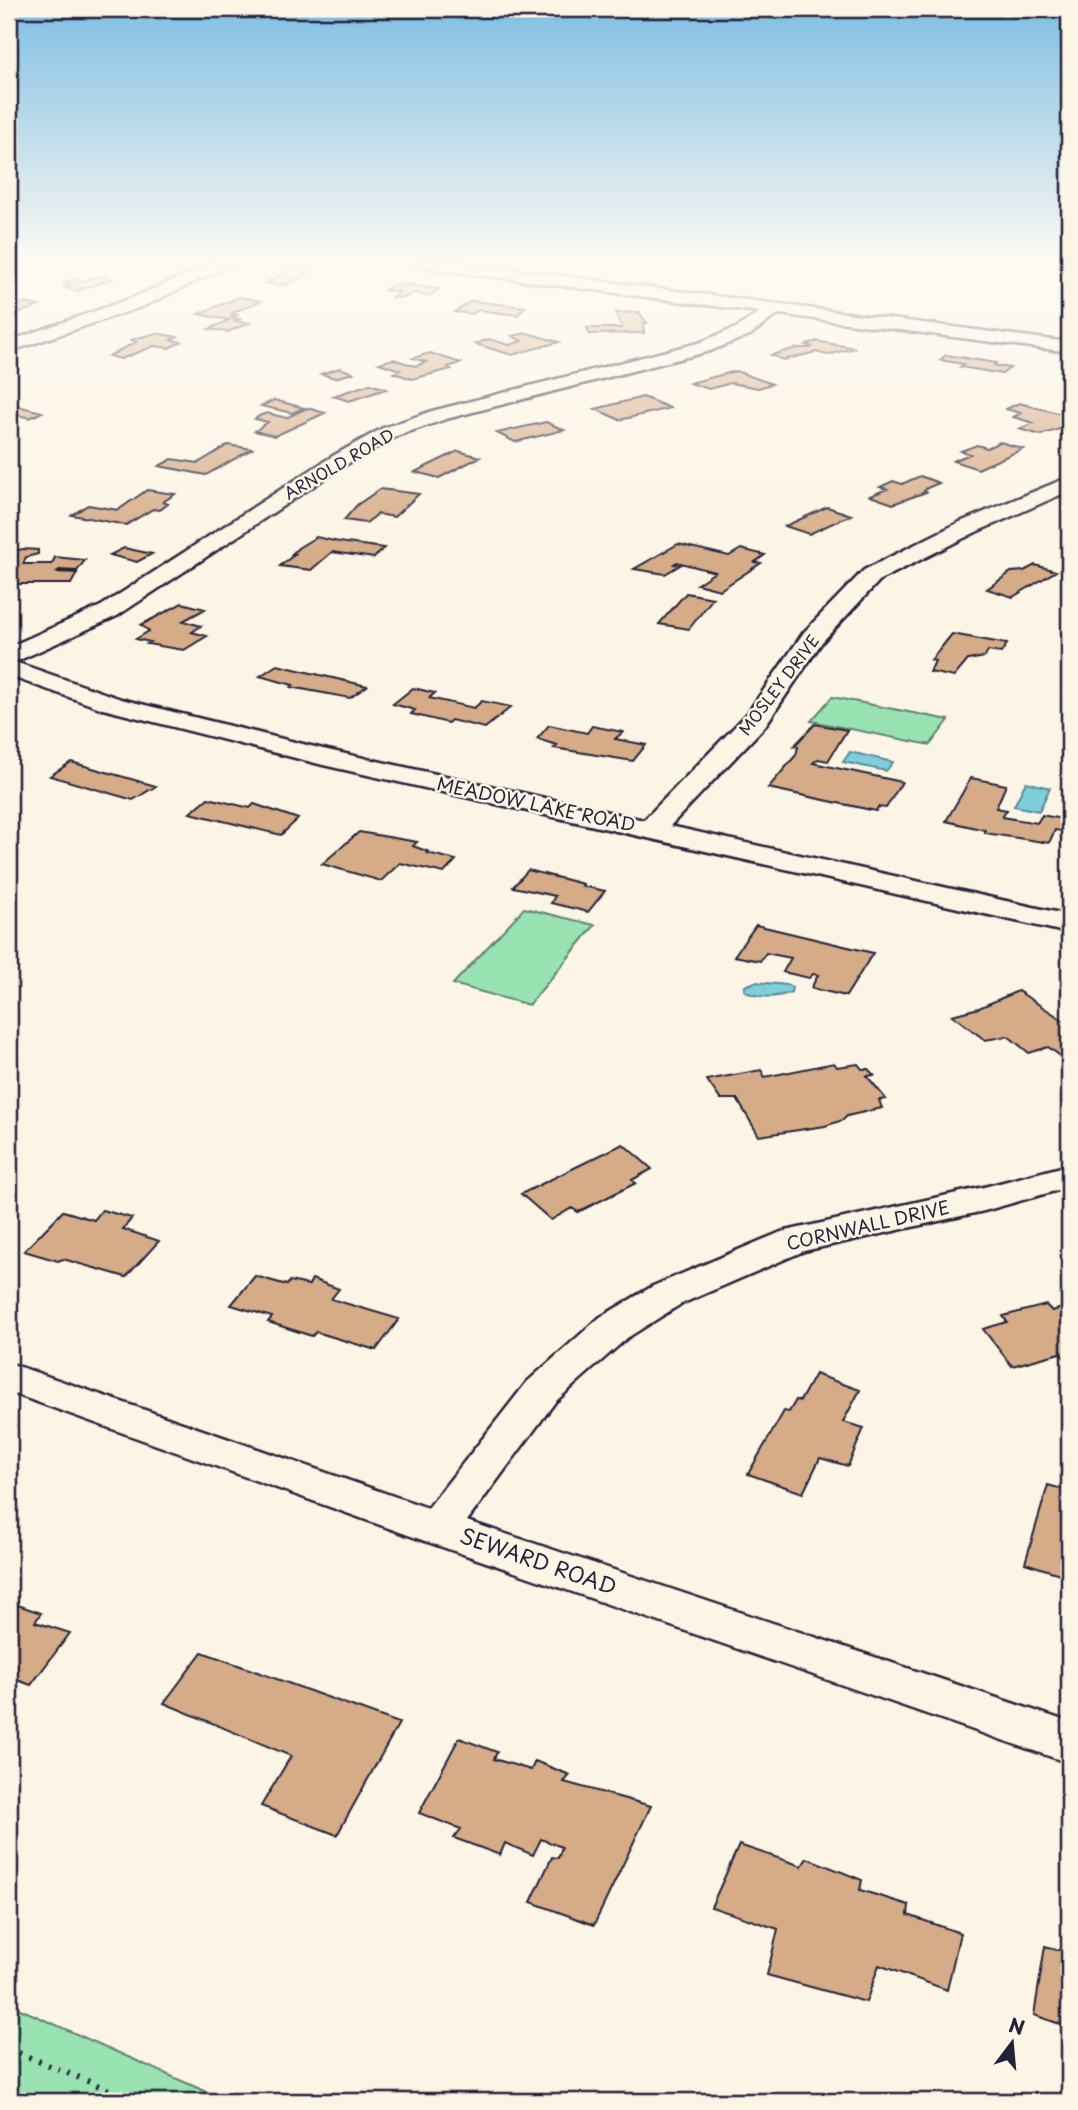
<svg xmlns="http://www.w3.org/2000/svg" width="1078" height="2110" font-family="'Playpen Sans',sans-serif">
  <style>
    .green { fill: #99e2b1; stroke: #5e8276; stroke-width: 2 }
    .water { fill: #7fcedb; stroke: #5a899b; stroke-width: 2 }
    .building { fill: #d6ab87; stroke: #22223b; stroke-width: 2 }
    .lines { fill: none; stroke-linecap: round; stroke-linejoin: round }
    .minor-casing { stroke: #22223b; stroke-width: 5 }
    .path-far1 { stroke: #22223b; stroke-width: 2.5; stroke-dasharray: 1 2.5; stroke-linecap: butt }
    .path { stroke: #22223b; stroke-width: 6; stroke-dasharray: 2.5 8; stroke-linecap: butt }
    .minor { fill: #fcf5e5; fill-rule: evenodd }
    .labels { text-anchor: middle; stroke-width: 5; stroke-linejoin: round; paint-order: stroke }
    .far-street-label { font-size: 16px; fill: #22223b; stroke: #fcf5e5 }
    .street-label { font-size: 18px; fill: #22223b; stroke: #fcf5e5 }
    .near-street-label { font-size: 21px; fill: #22223b; stroke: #fcf5e5 }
  </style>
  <rect width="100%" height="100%" fill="#fcf5e5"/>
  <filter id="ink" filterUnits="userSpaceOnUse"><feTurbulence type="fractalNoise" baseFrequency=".0143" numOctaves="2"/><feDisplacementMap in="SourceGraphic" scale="14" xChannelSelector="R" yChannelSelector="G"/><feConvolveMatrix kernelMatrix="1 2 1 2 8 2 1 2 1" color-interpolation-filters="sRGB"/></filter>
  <g filter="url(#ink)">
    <!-- green -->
    <path class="green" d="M832 697 949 720 930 745 811 721Z
      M524 908 595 925 529 1005 453 984Z
      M9 2004 227 2101H9Z"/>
    <!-- water -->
    <path class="water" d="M850 752 893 762 886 771 843 762Z
      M1026 782 1050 788 1039 811 1014 806Z
      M755 982 788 985 792 988 791 992C778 998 755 999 744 990L745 986Z"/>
    <!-- building -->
    <path class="building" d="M297 266 315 268 303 276H306L284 285 265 283Z
      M98 276 112 279 77 291 63 287 72 284 65 282 74 279 84 281Z
      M394 284 410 285 439 289 429 296 413 293 404 298 392 297 399 292 385 290Z
      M240 297 261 301 232 313 237 315 230 317 240 319 235 321 249 323 228 332 209 329 229 320 198 314Z
      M471 301 525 307 517 315 478 310 473 314 455 312Z
      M24 303 39 306 9 316V307Z
      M639 312 647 323H643L644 333 589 334 587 328H622L616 313Z
      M156 333 177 337 171 340 181 342 169 348 154 346 121 359 109 356 136 342 131 340Z
      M527 333 559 342 512 355 475 344 489 339 509 345 522 341 512 336Z
      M815 341 855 348 827 355 816 352 783 360 771 355 797 348H810L812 347 806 345 811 344 807 343 817 342Z
      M430 353 461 363 448 367 451 369 412 379 394 373 400 370 379 363 393 359 415 366 426 362 413 358Z
      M946 355 996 363 994 365 1010 368 1002 374 960 367 964 364 940 360Z
      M340 368 353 373 335 378 321 374Z
      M736 371 772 384 758 388 731 383 709 389 690 383Z
      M370 384 386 389 349 401 333 396Z
      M643 397 670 408 620 420 595 409Z
      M274 400 304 408 292 413 261 406Z
      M1019 403 1058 413 1069 411V426L1041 435 1019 429 1034 423 1013 417 1021 413 1006 409Z
      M9 404 42 412 30 418 14 414 9 416Z
      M307 408 325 413 275 436 255 431 268 422 255 419 259 416 267 413 286 418Z
      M546 422 564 430 515 442 497 433Z
      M1000 442 1023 449 978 469 953 461 970 454 961 451 977 445 987 448Z
      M228 445 252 449 206 475 159 466 172 459 198 463Z
      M458 451 480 457 439 478 415 472Z
      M920 476 939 483 927 488 924 491 926 492 893 504 870 496 887 489 880 487 893 481 902 484Z
      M380 489 419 494 394 517 378 514 366 523 344 520 357 505Z
      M147 490 175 494 163 502 168 504 160 510 153 509 126 525 72 515 88 505 118 510Z
      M827 507 851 515 809 534 785 526Z
      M316 537 339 542 384 548 374 558 332 552 311 570 280 566 295 554H292L298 548Z
      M678 544 729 556 741 549 765 555 755 562 761 563 720 590 697 584 715 572 677 562 674 564 680 565 665 574 634 569Z
      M124 548 152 554 137 562 110 555Z
      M23 549 38 550V554L26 557 23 564H52L55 557 85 560 77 571 59 570 57 572 77 573 71 584H14L9 582V552Z
      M1035 565 1056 571 1013 597 987 589 1011 572 1024 571Z
      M686 593 713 598 689 629 659 624Z
      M182 603 205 609 183 621 201 626 192 632 207 636 184 650 147 644 150 642 136 639 149 631 141 625Z
      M952 634 1007 644 1001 653 988 651 985 657 968 660 954 677 930 672 935 661 931 660Z
      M277 665 367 686 350 698 291 687 293 685 260 676Z
      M413 688 435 693 429 698 474 708 482 701 511 707 485 728 451 720 448 723 411 714 415 710 393 704Z
      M815 724 847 730 828 761 818 759 813 763 902 782 886 808 878 807 876 811 768 788 796 755 798 747 794 746Z
      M549 725 587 733 592 726 623 732 615 739 646 745 633 761 554 748 557 745 537 739Z
      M71 762 156 786 133 800 50 776Z
      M971 778 1006 785 996 808 1007 810 1002 817 1037 823 1042 815 1067 820 1061 831 1055 830 1049 843 985 833V830L946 821Z
      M208 798 250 808 254 804 298 819 281 835 190 813Z
      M359 832 417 842 413 846 429 852 427 853 456 860 444 873 400 863 381 881 322 864Z
      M528 870 583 884 582 886 605 891 588 912 551 903 555 896 513 887Z
      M756 925 873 953 846 996 811 988 818 975 813 974 809 978 783 972 791 958 766 953 760 961 734 956Z
      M1018 991 1069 1024V1062L1048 1047 1029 1053 1008 1036 985 1040 952 1015 979 1008Z
      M834 1063 837 1067 858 1064 862 1069H868L874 1075 867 1076 886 1099 879 1100 882 1108 847 1116 843 1120 825 1126 759 1136 737 1099H720L707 1080 761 1070 765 1077Z
      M623 1144 652 1169 632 1180 636 1183 578 1212 572 1208 551 1220 521 1194Z
      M102 1210 132 1218 123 1229 159 1241 126 1277 63 1259 58 1261 24 1251 63 1211 94 1220Z
      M255 1276 287 1285 290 1281 309 1285 312 1279 339 1289 331 1299 399 1319 376 1350 316 1332 312 1336 268 1322 272 1317 231 1305Z
      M1046 1305 1052 1311 1069 1306V1363L1060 1353 1012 1366 983 1329 1007 1322 1003 1316Z
      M815 1374 860 1390 843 1422 864 1428 848 1466 820 1458 803 1493 748 1474 784 1411 789 1412 796 1400 800 1401Z
      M1048 1485 1069 1491V1577L1025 1563Z
      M9 1602 41 1613 35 1622 70 1633 31 1685 9 1677Z
      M202 1652 399 1723 337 1835 261 1806 291 1756 164 1703Z
      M459 1738 497 1752 494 1759 531 1770 535 1761 570 1775 564 1782 651 1806 594 1925 531 1902 552 1857 558 1858 562 1847 541 1839 533 1855 505 1843 500 1855 454 1838 461 1829 419 1813Z
      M739 1845 802 1866 807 1858 862 1880 860 1890 909 1905 908 1915 960 1933 947 1990 879 1965 866 2002 767 1975 778 1929 711 1907Z
      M1045 1946 1069 1953V2027L1034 2015Z"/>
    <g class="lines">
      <defs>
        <path id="minor" d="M215 262H236L144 306 9 352V341L132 298Z
          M412 262H454L1069 342V352L778 314 750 335 710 351 446 419 397 436 345 465 117 616 15 662 121 699 323 749 644 820 747 714 804 632 864 570 960 522 1069 477V491L976 532 880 580 822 642 765 726 670 826 1069 915V933L323 765 103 709 9 676V647L101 606 331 457 383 428 432 411 698 343 738 327 759 312 420 267Z
          M1069 1165V1187L984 1211 804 1251 681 1304 627 1338 555 1402 467 1521 1069 1722V1763L422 1540 9 1392V1363L428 1508 527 1382 599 1318 653 1286 781 1232 984 1187Z"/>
      </defs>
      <!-- minor casing -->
      <use href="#minor" class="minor-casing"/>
      <!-- path-far1 -->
      <path class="path-far1" d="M1042 262 1069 267"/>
      <!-- path -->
      <path class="path" d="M9 2049 136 2101"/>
      <!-- minor -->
      <use href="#minor" class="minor"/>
    </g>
  </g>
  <!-- sky -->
  <linearGradient id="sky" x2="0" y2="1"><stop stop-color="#7ebee3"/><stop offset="0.47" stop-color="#fefaf3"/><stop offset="1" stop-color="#fefaf3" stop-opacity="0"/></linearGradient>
  <rect width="1078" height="557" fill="url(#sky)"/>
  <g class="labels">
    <!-- far-street labels -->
    <g class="far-street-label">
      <text transform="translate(339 464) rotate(-30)" y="6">ARNOLD ROAD</text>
      <text transform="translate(779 685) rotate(-53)" y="6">MOSLEY DRIVE</text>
    </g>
    <!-- street labels -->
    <g class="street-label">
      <text transform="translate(536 805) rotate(12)" y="6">MEADOW LAKE ROAD</text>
      <text transform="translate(868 1226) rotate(-13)" y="6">CORNWALL DRIVE</text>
    </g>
    <!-- near-street labels -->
    <g class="near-street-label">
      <text transform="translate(538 1562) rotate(19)" y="7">SEWARD ROAD</text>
    </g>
  </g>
  <!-- margin -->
  <rect width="1078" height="2110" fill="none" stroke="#fcf5e5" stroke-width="35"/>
  <rect x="18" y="18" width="1043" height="2075" fill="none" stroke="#22223b" stroke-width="2.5" filter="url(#ink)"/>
  <!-- north arrow -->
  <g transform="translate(1012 2043) rotate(16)" stroke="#fcf5e5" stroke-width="5" paint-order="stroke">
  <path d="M0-5L12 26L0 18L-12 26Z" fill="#22223b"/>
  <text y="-10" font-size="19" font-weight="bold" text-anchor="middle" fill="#22223b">N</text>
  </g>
</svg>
